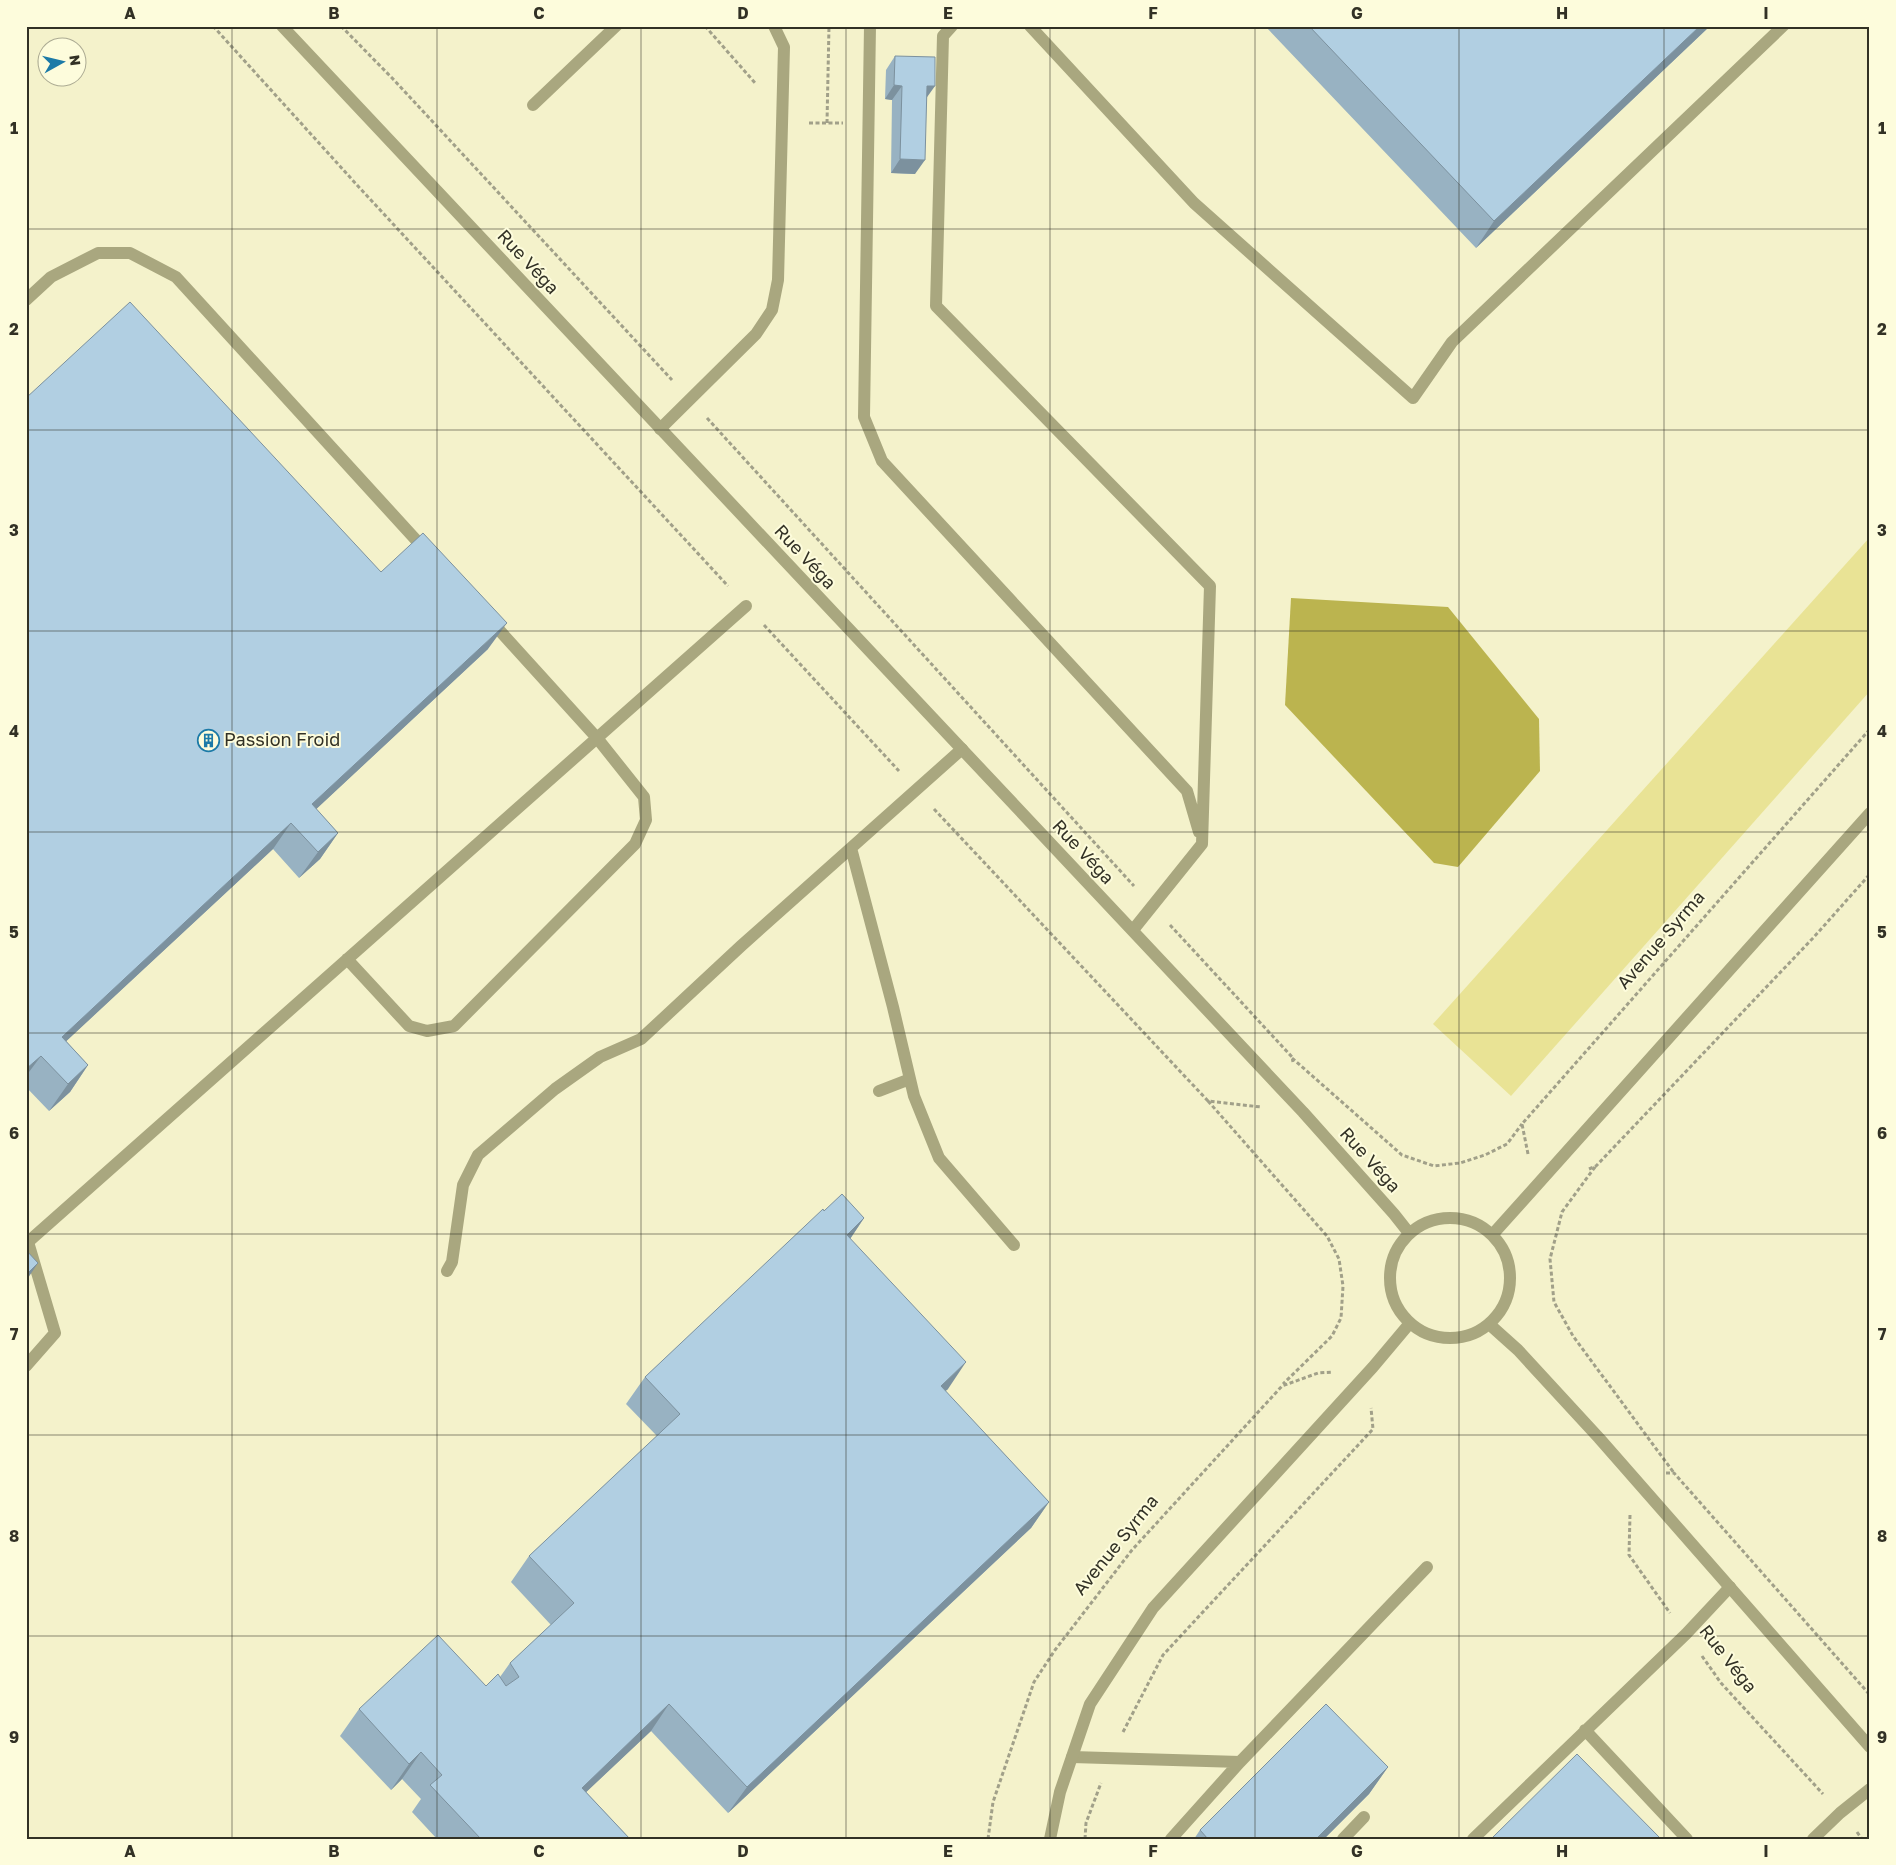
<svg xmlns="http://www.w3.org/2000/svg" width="1896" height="1865" font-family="'Golos Text',sans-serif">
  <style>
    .built { fill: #f4f2cb; fill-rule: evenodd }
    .green { fill: #e9e395 }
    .water { fill: #bbb44f }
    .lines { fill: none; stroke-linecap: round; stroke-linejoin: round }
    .path { stroke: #a1a089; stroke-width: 3; stroke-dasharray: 4 2.5; stroke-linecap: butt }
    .lane { stroke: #a9a77f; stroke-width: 12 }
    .street { stroke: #a9a77f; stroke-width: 12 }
    .wall { fill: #98b2c2 }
    .shaded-wall { fill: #7c919e }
    .building { fill: #b1cfe2; stroke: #7c919e }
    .grid { fill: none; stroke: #323125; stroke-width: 1; stroke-opacity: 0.55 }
    .labels { text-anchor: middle; stroke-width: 4; stroke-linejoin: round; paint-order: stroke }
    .street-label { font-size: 18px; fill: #323125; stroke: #fdfcdc }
    .poi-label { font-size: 18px; fill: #323125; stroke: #fdfcdc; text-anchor: start }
    .neatline { fill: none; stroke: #323125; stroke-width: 2 }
    .grid-label { font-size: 16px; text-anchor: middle; font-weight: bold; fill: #323125 }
  </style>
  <rect width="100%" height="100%" fill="#fdfcdc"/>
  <!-- built -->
  <path class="built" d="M26 26H1870V1839H26ZM48 48H78V78H48Z"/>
  <!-- green -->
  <path class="green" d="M1870 537V691L1511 1096 1433 1024Z"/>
  <!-- water -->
  <path class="water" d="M1291 598 1448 607 1539 719 1540 771 1458 867 1434 863 1285 705Z"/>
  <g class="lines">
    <!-- path -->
    <path class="path" d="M213 26 357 185 728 586
      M341 26 394 80 672 380
      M705 26 756 84
      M809 123H843
      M827 123 829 26
      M707 418 1134 886
      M764 625 899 771
      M934 809 1208 1101 1261 1107
      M1170 925 1292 1057 1293 1062
      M1292 1058 1402 1155 1434 1166 1460 1163 1485 1155 1507 1144 1522 1124
      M1208 1101 1327 1236 1339 1259 1343 1286 1341 1318 1332 1336 1283 1384
      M1528 1154 1522 1124 1870 729
      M1595 1167 1562 1212 1550 1259 1554 1302 1573 1336 1674 1473
      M1589 1169 1596 1166 1814 937 1870 874
      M1666 1473H1674L1870 1695
      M1630 1515 1629 1555 1670 1613
      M1702 1656 1721 1683 1823 1794
      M1123 1732 1163 1655 1373 1429 1371 1408
      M1857 1832 1862 1839
      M988 1839 993 1802 1034 1682 1055 1650 1132 1550 1282 1386 1318 1373 1333 1372
      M1085 1839 1086 1823 1101 1783"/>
    <!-- lane -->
    <path class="lane" d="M870 26 864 417 882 461 1187 791 1199 832
      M952 26 943 36 936 306 1210 586 1202 844 1133 930
      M1030 26 1194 203 1413 398 1452 342 1783 26
      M533 105 616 26
      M26 300 51 277 98 253H130L176 277 427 552
      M660 429 756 334 772 310 778 280 784 47 774 26
      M851 848 893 1007 914 1096 939 1158 1014 1245
      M347 959 409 1026 427 1031 454 1026 635 844 646 820 644 797 597 738 490 620
      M879 1091 910 1079
      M447 1271 452 1262 463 1185 478 1155 555 1089 600 1057 641 1039 741 946 962 749
      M26 1366 55 1333 28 1242 746 606
      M1585 1730 1687 1839
      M1072 1757 1240 1762 1427 1567
      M1171 1839 1240 1762
      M1343 1839 1364 1817
      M1473 1839 1686 1634 1730 1587
      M1813 1839 1840 1813 1870 1789"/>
    <!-- street -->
    <path class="street" d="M282 26 1303 1112 1394 1214 1409 1233
      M1390 1278a60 60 0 1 1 120 0a60 60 0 1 1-120 0Z
      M1493 1234 1870 813
      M1489 1324 1518 1350 1599 1438 1870 1747
      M1050 1839 1060 1792 1090 1704 1153 1608 1373 1367 1410 1323"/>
  </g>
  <!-- wall -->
  <path class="wall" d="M1265 26H1710L1476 248Z
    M895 56 927 98 915 174 891 173 892 100 885 99 886 70Z
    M26 398 381 572 488 649 316 809 338 833 320 859 299 878 273 849 66 1041 88 1065 70 1092 49 1111 26 1087Z
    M824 1211 864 1218 850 1239 948 1389 945 1391 1049 1502 1031 1528 728 1813 651 1731 586 1792 630 1839H437L412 1812 421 1799 402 1779 391 1790 340 1736 359 1709 486 1686 500 1677 510 1663 551 1625 511 1582 529 1556 657 1436 626 1404 645 1377Z
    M1388 1767 1369 1794 1324 1839H1194L1200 1830Z"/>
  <!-- shaded-wall -->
  <path class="shaded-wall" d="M1700 26H1710L1476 248 1494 221Z
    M894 85 902 86 892 100 885 99Z
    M927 86H935L925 100Z
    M900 159 925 160 915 174 891 173Z
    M507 623 488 649 296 828 312 804Z
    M291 823 273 849 45 1061 62 1037Z
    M338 833 320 859 299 878 318 852Z
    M41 1056 26 1076V1069Z
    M88 1065 70 1092 49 1111 68 1084Z
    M864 1218 846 1245 847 1235Z
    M38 1263 26 1281V1275Z
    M966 1362 948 1389 922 1412 941 1386Z
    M1049 1502 1031 1528 728 1813 747 1787Z
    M669 1704 651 1731 563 1814 582 1788Z
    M421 1752 402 1779 391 1790 409 1764Z
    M1388 1767 1369 1794 1324 1839H1316Z"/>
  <!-- building -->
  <path class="building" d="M1309 26H1700L1494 221Z
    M895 56 935 57V86H927L925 160 900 159 902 86 894 85Z
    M130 302 381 572 423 533 507 623 312 804 338 833 318 852 291 823 62 1037 88 1065 68 1084 41 1056 26 1069V398Z
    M842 1194 864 1218 847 1235 966 1362 941 1386 1049 1502 747 1787 669 1704 582 1788 630 1839H481L430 1785 442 1775 421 1752 409 1764 359 1709 438 1635 486 1686 498 1674 506 1686 519 1677 510 1663 574 1603 529 1556 680 1414 645 1377 823 1209 824 1211Z
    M26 1250 38 1263 26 1275Z
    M1326 1704 1388 1767 1316 1839H1208L1200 1830Z
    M1577 1754 1661 1839H1491Z"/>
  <!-- grid -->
  <path class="grid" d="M232 26V1839M437 26V1839M641 26V1839M846 26V1839M1050 26V1839M1255 26V1839M1459 26V1839M1664 26V1839M26 229H1870M26 430H1870M26 631H1870M26 832H1870M26 1033H1870M26 1234H1870M26 1435H1870M26 1636H1870"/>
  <!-- icons -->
  <defs>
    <symbol id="building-ring" viewBox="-11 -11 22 22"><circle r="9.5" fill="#fdfcdc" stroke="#1c7aa7" stroke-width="1.5"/><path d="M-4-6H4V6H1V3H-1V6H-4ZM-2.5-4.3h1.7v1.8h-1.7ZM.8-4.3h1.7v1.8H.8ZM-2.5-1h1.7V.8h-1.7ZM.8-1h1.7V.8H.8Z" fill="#1c7aa7"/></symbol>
  </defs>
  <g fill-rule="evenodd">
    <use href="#building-ring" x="196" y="728" width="25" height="25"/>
  </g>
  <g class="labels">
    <!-- street labels -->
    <g class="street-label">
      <text transform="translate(528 262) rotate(47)" y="6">Rue Véga</text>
      <text transform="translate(805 557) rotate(47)" y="6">Rue Véga</text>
      <text transform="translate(1083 852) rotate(47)" y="6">Rue Véga</text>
      <text transform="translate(1661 940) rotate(-49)" y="6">Avenue Syrma</text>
      <text transform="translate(1370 1160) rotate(48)" y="6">Rue Véga</text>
      <text transform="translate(1116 1545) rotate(-51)" y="6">Avenue Syrma</text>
      <text transform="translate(1728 1659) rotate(52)" y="6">Rue Véga</text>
    </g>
    <!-- poi labels -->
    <g class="poi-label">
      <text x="224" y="746">Passion Froid</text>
    </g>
  </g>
  <!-- border -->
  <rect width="1896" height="1865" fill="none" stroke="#fdfcdc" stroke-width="55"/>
  <!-- north arrow -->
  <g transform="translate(62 62) rotate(82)"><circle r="24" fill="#fdfcdc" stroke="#acab93"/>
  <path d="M0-4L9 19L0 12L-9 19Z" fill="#1c7aa7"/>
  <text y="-8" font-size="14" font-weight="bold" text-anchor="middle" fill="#323125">N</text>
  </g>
  <rect x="28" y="28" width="1840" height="1810" class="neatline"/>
  <g class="grid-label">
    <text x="130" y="19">A</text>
    <text x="334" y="19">B</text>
    <text x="539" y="19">C</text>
    <text x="743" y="19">D</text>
    <text x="948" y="19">E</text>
    <text x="1153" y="19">F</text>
    <text x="1357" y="19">G</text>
    <text x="1562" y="19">H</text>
    <text x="1766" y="19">I</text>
    <text x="14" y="134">1</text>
    <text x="1882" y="134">1</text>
    <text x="14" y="335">2</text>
    <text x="1882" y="335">2</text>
    <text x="14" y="536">3</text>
    <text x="1882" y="536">3</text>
    <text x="14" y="737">4</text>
    <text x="1882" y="737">4</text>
    <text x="14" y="938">5</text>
    <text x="1882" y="938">5</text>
    <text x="14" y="1139">6</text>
    <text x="1882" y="1139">6</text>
    <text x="14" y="1340">7</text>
    <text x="1882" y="1340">7</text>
    <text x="14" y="1542">8</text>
    <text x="1882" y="1542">8</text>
    <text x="14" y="1743">9</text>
    <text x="1882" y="1743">9</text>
    <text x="130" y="1857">A</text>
    <text x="334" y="1857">B</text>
    <text x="539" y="1857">C</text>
    <text x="743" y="1857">D</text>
    <text x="948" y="1857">E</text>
    <text x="1153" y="1857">F</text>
    <text x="1357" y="1857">G</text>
    <text x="1562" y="1857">H</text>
    <text x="1766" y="1857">I</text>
  </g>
</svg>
